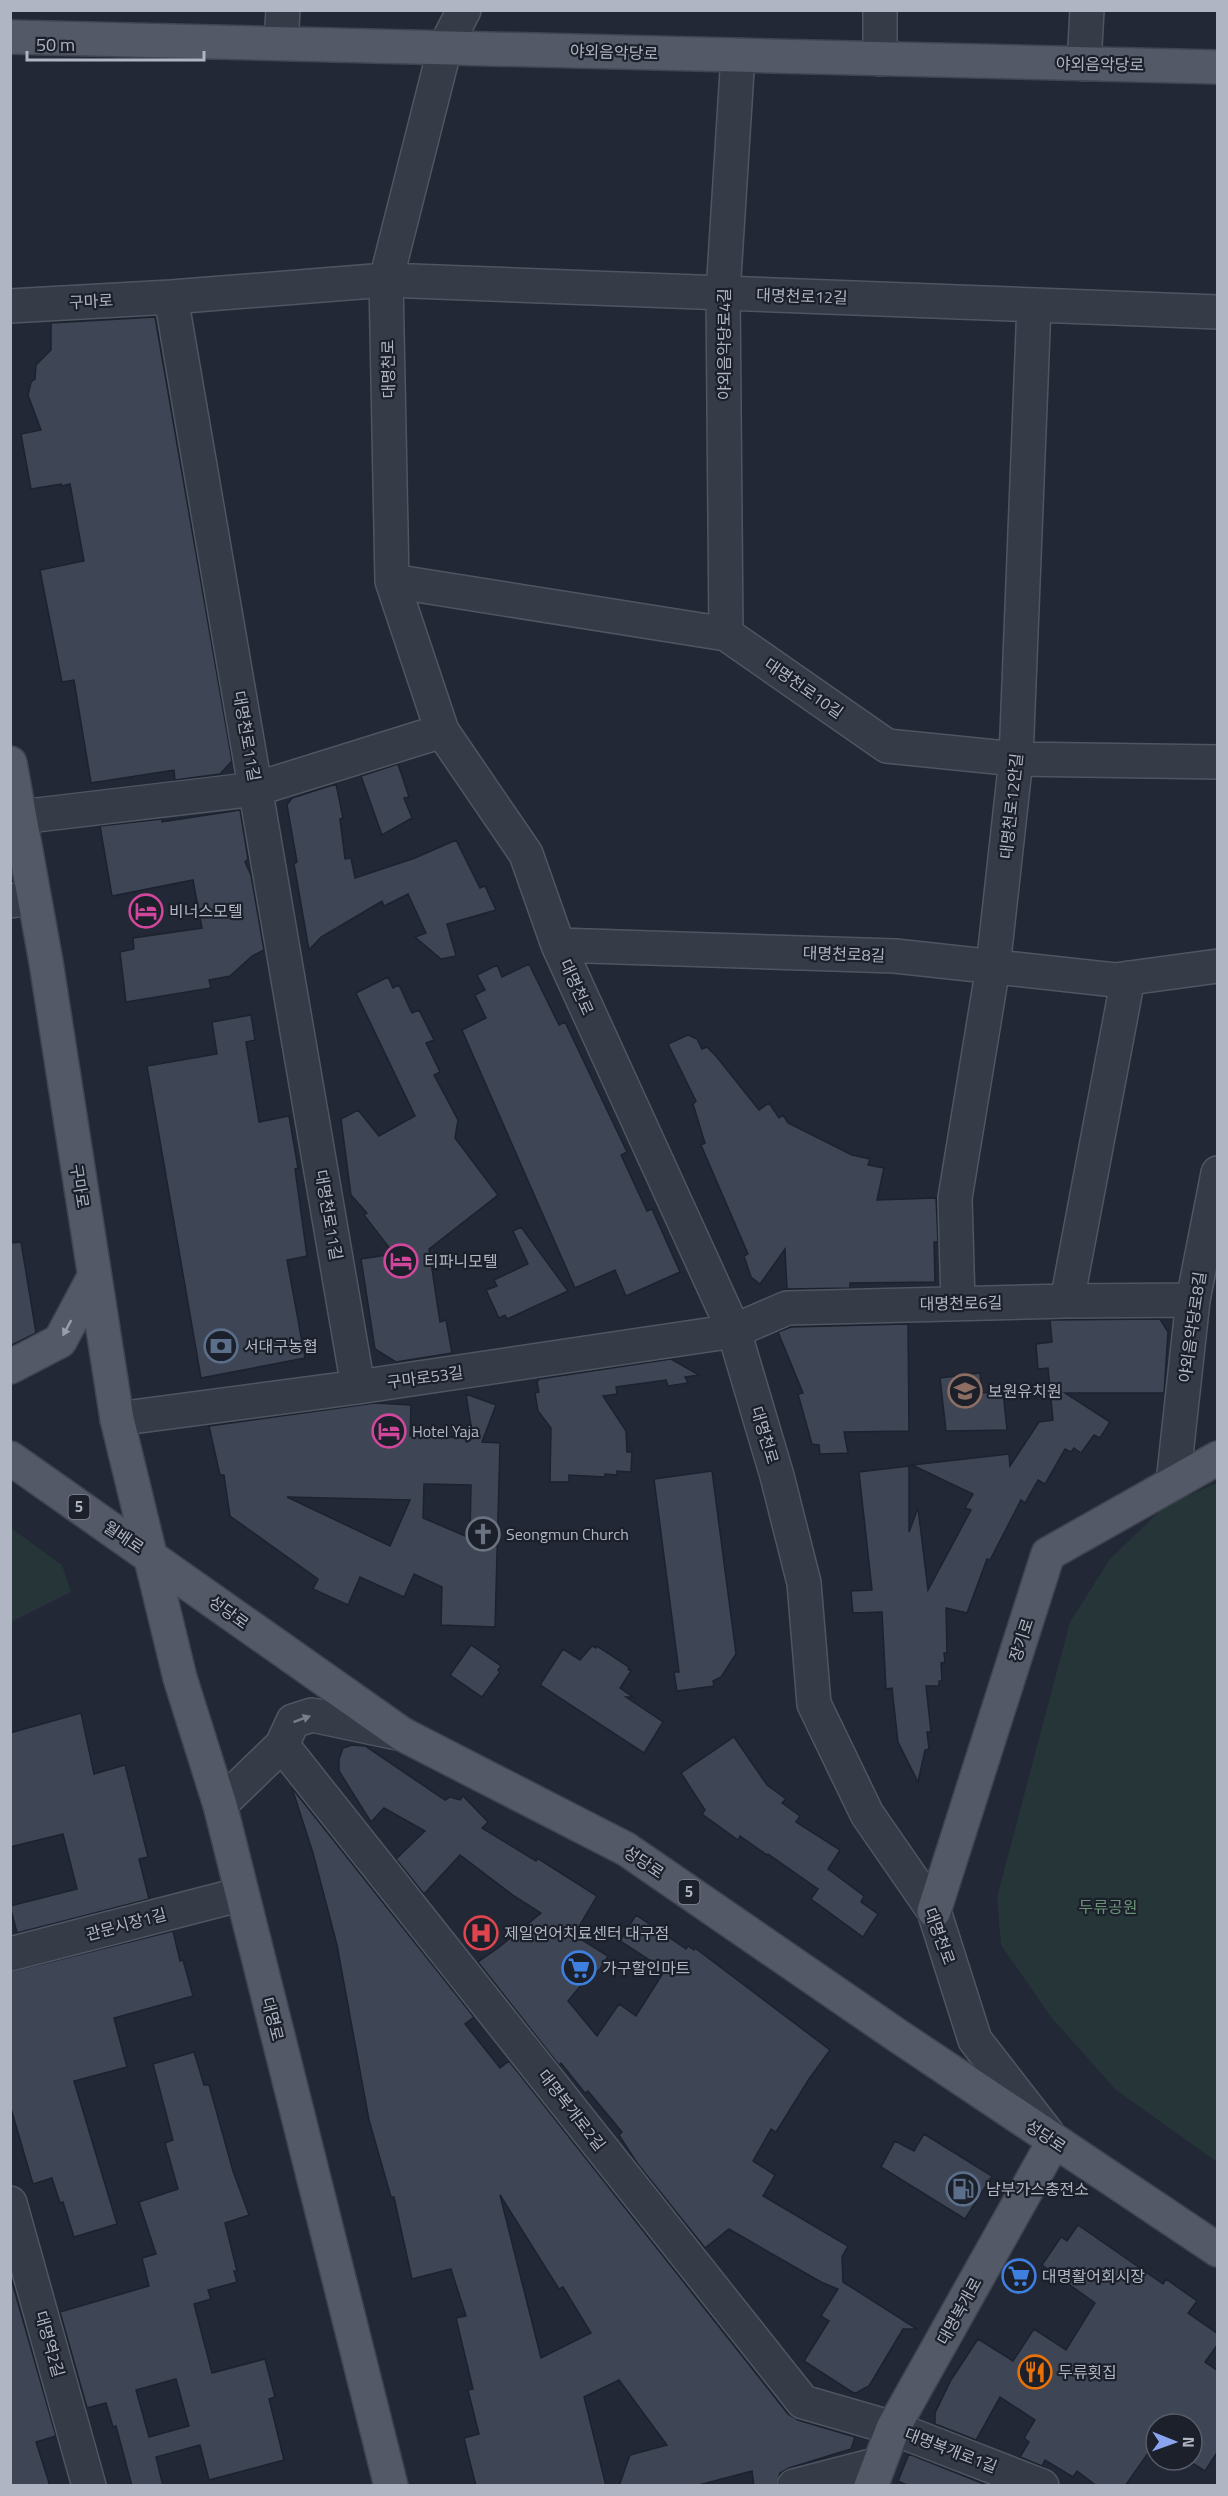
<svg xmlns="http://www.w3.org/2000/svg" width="1228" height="2496" font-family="'Titillium Web','Noto Sans KR',sans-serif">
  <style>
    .green { fill: #253538 }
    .building { fill: #3e4656; stroke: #1d222e; stroke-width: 1.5; fill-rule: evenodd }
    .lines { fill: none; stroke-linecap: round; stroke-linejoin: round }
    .minor-casing { stroke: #505562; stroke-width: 36 }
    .major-casing { stroke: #3f4450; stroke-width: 36 }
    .minor { stroke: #353b47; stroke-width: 33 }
    .major { stroke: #535967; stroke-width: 33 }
    .oneway { fill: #999eac }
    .oneway2 { fill: #797e8b }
    .labels { text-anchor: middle; stroke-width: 4.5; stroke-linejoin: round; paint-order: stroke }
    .shield { fill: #1b202b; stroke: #838895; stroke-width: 1.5 }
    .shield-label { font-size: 15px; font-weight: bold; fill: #b0b5c3 }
    .street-label { font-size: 16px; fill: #b0b5c3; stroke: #1b202b }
    .poi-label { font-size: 16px; fill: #b0b5c3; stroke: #1b202b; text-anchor: start }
    .park-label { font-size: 16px; fill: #699277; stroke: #1b202b }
  </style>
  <rect width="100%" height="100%" fill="#222836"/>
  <!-- green -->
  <path class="green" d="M1217 1483V2162L1116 2090 1051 2017 1001 1945 997 1897 1070 1622 1110 1559 1165 1506Z
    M11 1528 62 1565 71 1592 11 1622Z"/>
  <!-- building -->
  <path class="building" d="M155 317 232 761 220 774 175 780 174 770 91 783 74 680 62 682 40 570 84 561 70 484 62 486 61 484 31 489 21 434 41 430 28 395 31 382 35 379 36 365 51 350V323Z
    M398 764 409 797 404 798 412 818 382 835 361 776Z
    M336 784 343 818 340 819 345 859 351 858 355 878 415 858 456 840 480 888 485 886 496 910 447 924 456 956 441 959 415 937 426 933 408 894 384 906 382 901 321 937 309 950 294 864 297 862 287 805 292 798Z
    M240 810 248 859 245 862 251 875 264 950 252 956 230 976 209 980 211 988 126 1002 120 952 134 949 133 938 202 928 193 880 112 896 100 826 162 819V822Z
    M529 964 559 1025 565 1022 627 1152 621 1155 647 1211 652 1209 680 1272 626 1296 615 1270 575 1288 462 1030 486 1018 475 995 485 990 477 975 497 965 502 977Z
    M388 977 393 988 399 985 412 1013 419 1010 434 1040 426 1043 440 1072 434 1075 458 1120 455 1138 498 1195 429 1249 440 1322 446 1320 452 1353 396 1362 375 1349 361 1259 394 1254 364 1215 367 1213 351 1195 341 1119 358 1110 379 1136 415 1116 356 993Z
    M251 1015 255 1040 246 1042 259 1122 289 1116 298 1168 295 1169 307 1256 287 1260 305 1358 201 1378 147 1066 217 1054 212 1022Z
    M688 1035 697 1039 702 1049 707 1047 716 1056 759 1110 769 1103 779 1118 783 1115 788 1123 852 1155 870 1159 868 1165 884 1168 877 1200 936 1198 938 1242H934L935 1282 850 1283V1288L787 1289 785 1249 760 1284 751 1277 744 1256 748 1254 701 1145 705 1143 693 1104 696 1101 668 1044Z
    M521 1227 568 1291 507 1319 505 1315 499 1318 486 1290 497 1286 494 1280 528 1264 513 1231Z
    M21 1242 36 1333 10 1346V1243Z
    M1160 1319 1168 1332 1164 1393H1065L1110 1422 1100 1438 1094 1435 1081 1453 1074 1448 1071 1452 1065 1449 1045 1484 1038 1480 1025 1503 1021 1500 990 1560 987 1559 967 1613 946 1608 947 1653H944L945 1662 941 1663 942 1681H939V1686H926L931 1732H927L929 1749 925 1750 918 1782 898 1742 892 1688 886 1689 882 1612 853 1613 851 1591 872 1590 859 1472 909 1466V1532L918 1508 928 1590 971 1510 965 1508 973 1494 912 1465 1009 1454 1010 1466 1039 1422 1053 1420 1048 1368 1038 1369 1036 1344 1052 1342 1050 1320Z
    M908 1324 909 1431 844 1432 848 1453 820 1454 819 1445 812 1444 798 1394 803 1393 778 1332 791 1327Z
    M671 1359 699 1375 685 1377 688 1383 668 1386 666 1380 616 1387 617 1394 603 1396 626 1431 627 1452H632L631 1472 617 1471V1475L605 1474V1477L569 1475V1482H550L551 1428 538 1411 535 1393 539 1392 537 1382 539 1379Z
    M980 1373 982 1393 1003 1391 1007 1430 946 1431 940 1378Z
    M466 1394 496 1405 482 1442 500 1443 495 1627 441 1625 442 1587 414 1574 404 1597 360 1577 348 1605 313 1589 318 1579 230 1516 224 1475H220L209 1426 375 1403 411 1405 410 1436 473 1438ZM424 1484 471 1485 470 1538 423 1518ZM287 1497 410 1500 390 1546Z
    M712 1471 736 1654 721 1677 713 1681 714 1686 677 1691 674 1672H679L654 1479Z
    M471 1645 501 1666 498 1670 500 1672 482 1697 450 1675Z
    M592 1646 596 1648 597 1646 629 1667 628 1669 631 1671 620 1688 633 1697H626L663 1722 644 1753 540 1685 563 1649 580 1660Z
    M81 1713 94 1774 125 1765 148 1857 139 1859 149 1899 17 1933 10 1906 77 1889 63 1834 10 1847V1733Z
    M734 1737 767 1785 786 1799 782 1803 800 1816 796 1822 840 1850 828 1869 864 1896 861 1902 878 1914 863 1937 811 1899 818 1889 768 1854 767 1855 740 1836 738 1840 702 1814 705 1810 681 1773Z
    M352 1745 365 1746 445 1800 450 1797 460 1800 463 1796 488 1822 482 1828 536 1861 537 1858 597 1896 574 1935 608 1956 600 1969 586 1979 568 2001 597 2036 619 2004 636 2016 665 1970 620 1941 636 1915 686 1949 688 1946 694 1950 695 1948 830 2050 809 2079 776 2132 771 2129 753 2161 775 2175 763 2196 848 2246 842 2257 843 2282 917 2329H903L869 2386 856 2393 852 2392 804 2361 829 2321 821 2316 838 2289 821 2282 729 2229 705 2248 637 2163 619 2135 622 2132 588 2091 585 2093 561 2063 559 2065 478 1962 498 1948 541 1913 514 1896 460 1855 424 1894 396 1859 425 1831 384 1808 371 1822 339 1771V1759L343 1748Z
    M292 1788 474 2017 465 2024 500 2068 509 2061 788 2414 798 2420 855 2437 851 2449 789 2468 780 2473 776 2486H754L752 2471 695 2486H619L630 2455 667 2445 619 2380 584 2397 606 2486H476L464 2438 479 2434 468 2390 473 2389 456 2318 466 2316 451 2269 412 2279 394 2197H391L369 2120 337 1945 313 1853ZM500 2195 559 2289 563 2287 591 2333 541 2358Z
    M173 1931 180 1961 183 1960 193 1996 114 2018 127 2067 74 2081 117 2224 74 2237 63 2202 60 2203 52 2178 33 2184 10 2105V1972Z
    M194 2052 204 2085H209L233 2171 249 2215 225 2223 237 2271H234L237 2282 208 2290 211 2299 194 2304 212 2373 265 2359 275 2397 269 2399 284 2460 209 2480 200 2445 156 2457 163 2486H132L116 2426 113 2427 106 2403 87 2408 60 2312 149 2286 142 2258 156 2254 139 2202 178 2189 165 2143 173 2140 153 2064ZM176 2379 189 2426 149 2437 136 2390Z
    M924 2134 992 2176 965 2219 881 2167 895 2141 914 2151Z
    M1078 2225 1163 2284 1166 2279 1197 2301 1188 2313 1218 2334V2344L1205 2362 1218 2371V2451L1205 2471 1192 2463V2424H1156V2442L1125 2486H1097L1077 2471 1073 2477 1045 2460 1042 2466 1020 2457 1029 2442 1024 2438 1035 2420 1000 2397 976 2440 935 2424V2413L951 2380 978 2339 1013 2361 1034 2329 1066 2350 1095 2303 1042 2265 1061 2237 1067 2241Z
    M10 2275 56 2436 36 2442 50 2486H10Z
    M909 2454 989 2486H909L898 2481Z"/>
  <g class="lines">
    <defs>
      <path id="minor" d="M464 10 445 47 386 280 392 581 442 731 526 854 558 945 734 1331 777 1476 804 1583 814 1704 867 1814 934 1911 975 2040 1048 2134
        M281 43 283 10
        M880 59V10
        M1084 64 1087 10
        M171 297 358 1387
        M10 306 171 297 386 280 1218 312
        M392 581 726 634 887 746 1016 759 1218 762
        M726 634 723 293 738 55
        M20 817 256 789 442 731
        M10 901 34 898
        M558 945 895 956 1115 980 1218 966
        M1067 1301 1128 978
        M958 1303 955 1198 993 967 1016 759 1034 305
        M117 1419 358 1387 734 1331 787 1308 1067 1301 1193 1300
        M1173 1483 1193 1300 1218 1173
        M282 1745 803 2402 893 2428 1042 2486
        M220 1805 282 1745 293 1721 312 1715 402 1734
        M10 1954 242 1894
        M10 2203 89 2486
        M794 2486 879 2464"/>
      <path id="major" d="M10 37 1218 67
        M10 763 46 962 117 1419 180 1678 220 1805 391 2486
        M10 1367 60 1341 94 1277
        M10 1458 402 1734 626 1849 898 2036 1218 2250
        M934 1911 1048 1554 1218 1458
        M871 2486 893 2428 1054 2141"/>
    </defs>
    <!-- minor casing -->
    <use href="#minor" class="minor-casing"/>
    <!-- major casing -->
    <use href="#major" class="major-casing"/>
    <!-- minor -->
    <use href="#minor" class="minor"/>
    <!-- major -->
    <use href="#major" class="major"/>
  </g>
  <!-- one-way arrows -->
  <defs><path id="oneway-solid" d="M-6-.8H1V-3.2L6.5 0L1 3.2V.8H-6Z" transform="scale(1.5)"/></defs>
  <use class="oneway" href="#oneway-solid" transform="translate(67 1328) rotate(118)"/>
  <use class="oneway2" href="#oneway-solid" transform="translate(302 1719) rotate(-20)"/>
  <!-- icons -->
  <defs>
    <symbol id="hotel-ring" viewBox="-11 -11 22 22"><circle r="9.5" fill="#1b202b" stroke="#d1479c" stroke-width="1.5"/><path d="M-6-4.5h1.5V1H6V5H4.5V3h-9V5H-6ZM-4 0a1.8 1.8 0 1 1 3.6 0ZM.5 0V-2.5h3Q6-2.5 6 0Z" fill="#d1479c"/></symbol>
    <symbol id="bank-ring" viewBox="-11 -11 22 22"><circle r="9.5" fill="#1b202b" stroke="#5c6f8a" stroke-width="1.5"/><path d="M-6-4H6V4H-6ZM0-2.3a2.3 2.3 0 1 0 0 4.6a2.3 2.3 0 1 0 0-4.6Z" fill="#5c6f8a"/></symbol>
    <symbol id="school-ring" viewBox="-11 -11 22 22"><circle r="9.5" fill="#1b202b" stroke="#8d6e63" stroke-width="1.5"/><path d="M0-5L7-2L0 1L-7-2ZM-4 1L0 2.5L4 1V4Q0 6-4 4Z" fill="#8d6e63"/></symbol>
    <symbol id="church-ring" viewBox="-11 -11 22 22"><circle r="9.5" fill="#1b202b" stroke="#6b7280" stroke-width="1.5"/><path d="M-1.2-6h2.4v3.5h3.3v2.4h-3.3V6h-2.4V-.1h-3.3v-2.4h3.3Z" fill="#6b7280"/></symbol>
    <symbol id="hospital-ring" viewBox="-11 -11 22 22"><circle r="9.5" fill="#1b202b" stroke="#e0444e" stroke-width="1.5"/><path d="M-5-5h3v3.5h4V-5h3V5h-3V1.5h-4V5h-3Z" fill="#e0444e"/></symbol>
    <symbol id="supermarket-ring" viewBox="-11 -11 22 22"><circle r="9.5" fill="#1b202b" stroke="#3f7fe0" stroke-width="1.5"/><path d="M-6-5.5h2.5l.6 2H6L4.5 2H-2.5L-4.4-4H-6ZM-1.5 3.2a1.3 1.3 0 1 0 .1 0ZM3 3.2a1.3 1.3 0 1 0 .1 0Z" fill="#3f7fe0"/></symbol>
    <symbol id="fuel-ring" viewBox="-11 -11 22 22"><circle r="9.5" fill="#1b202b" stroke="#5c6f8a" stroke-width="1.5"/><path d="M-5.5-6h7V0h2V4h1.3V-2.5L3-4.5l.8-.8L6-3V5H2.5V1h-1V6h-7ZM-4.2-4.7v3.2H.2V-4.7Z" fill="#5c6f8a"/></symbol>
    <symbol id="restaurant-ring" viewBox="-11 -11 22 22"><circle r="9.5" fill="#1b202b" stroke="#e8710a" stroke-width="1.5"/><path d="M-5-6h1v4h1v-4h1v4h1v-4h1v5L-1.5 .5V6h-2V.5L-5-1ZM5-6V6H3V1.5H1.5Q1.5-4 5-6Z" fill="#e8710a"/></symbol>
  </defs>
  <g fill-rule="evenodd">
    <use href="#hotel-ring" x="127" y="892" width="38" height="38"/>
    <use href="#hotel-ring" x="382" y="1242" width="38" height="38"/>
    <use href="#bank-ring" x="202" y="1327" width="38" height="38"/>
    <use href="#school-ring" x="946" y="1372" width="38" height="38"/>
    <use href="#hotel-ring" x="370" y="1412" width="38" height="38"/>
    <use href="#church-ring" x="464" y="1515" width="38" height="38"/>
    <use href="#hospital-ring" x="462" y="1914" width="38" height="38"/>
    <use href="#supermarket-ring" x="560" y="1949" width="38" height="38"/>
    <use href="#fuel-ring" x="944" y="2170" width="38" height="38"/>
    <use href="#supermarket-ring" x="1000" y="2257" width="38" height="38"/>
    <use href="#restaurant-ring" x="1016" y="2353" width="38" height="38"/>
  </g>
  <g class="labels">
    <!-- shield labels -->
    <g class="shield">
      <rect x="68.5" y="1495" width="21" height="24" rx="4.5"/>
      <rect x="678.5" y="1880" width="21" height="24" rx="4.5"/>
    </g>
    <g class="shield-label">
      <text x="79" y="1512">5</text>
      <text x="689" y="1897">5</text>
    </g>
    <!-- street labels -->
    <g class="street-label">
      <text transform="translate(614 52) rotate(2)" y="6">야외음악당로</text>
      <text transform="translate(1100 64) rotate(1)" y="6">야외음악당로</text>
      <text transform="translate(802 296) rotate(2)" y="6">대명천로12길</text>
      <text transform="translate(91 301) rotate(-3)" y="6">구마로</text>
      <text transform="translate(724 344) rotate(-90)" y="6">야외음악당로4길</text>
      <text transform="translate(388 369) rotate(-91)" y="6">대명천로</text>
      <text transform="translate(804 688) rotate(35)" y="6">대명천로10길</text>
      <text transform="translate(247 736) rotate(80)" y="6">대명천로11길</text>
      <text transform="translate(1011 806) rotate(-84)" y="6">대명천로12안길</text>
      <text transform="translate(844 954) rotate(2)" y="6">대명천로8길</text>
      <text transform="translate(577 987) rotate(66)" y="6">대명천로</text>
      <text transform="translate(80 1186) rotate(81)" y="6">구마로</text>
      <text transform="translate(329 1215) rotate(80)" y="6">대명천로11길</text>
      <text transform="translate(961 1303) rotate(-1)" y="6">대명천로6길</text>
      <text transform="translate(1192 1327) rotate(-82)" y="6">야외음악당로8길</text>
      <text transform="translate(425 1377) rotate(-8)" y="6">구마로53길</text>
      <text transform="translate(765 1435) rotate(73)" y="6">대명천로</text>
      <text transform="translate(124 1537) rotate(34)" y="6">월배로</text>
      <text transform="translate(229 1612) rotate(36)" y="6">성당로</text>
      <text transform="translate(1021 1640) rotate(-72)" y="6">장기로</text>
      <text transform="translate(644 1862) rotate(34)" y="6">성당로</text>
      <text transform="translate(126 1924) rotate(-15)" y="6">관문시장1길</text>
      <text transform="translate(940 1936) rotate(70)" y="6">대명천로</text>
      <text transform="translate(273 2019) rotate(76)" y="6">대명로</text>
      <text transform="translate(572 2110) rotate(52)" y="6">대명복개로2길</text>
      <text transform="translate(1046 2136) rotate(34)" y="6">성당로</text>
      <text transform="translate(959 2311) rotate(-61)" y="6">대명복개로</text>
      <text transform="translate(50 2344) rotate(74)" y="6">대명역2길</text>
      <text transform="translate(951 2450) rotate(21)" y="6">대명복개로1길</text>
    </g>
    <!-- poi labels -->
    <g class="poi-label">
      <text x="169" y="917">비너스모텔</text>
      <text x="424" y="1267">티파니모텔</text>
      <text x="244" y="1352">서대구농협</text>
      <text x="988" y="1397">보원유치원</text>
      <text x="412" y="1437">Hotel Yaja</text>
      <text x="506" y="1540">Seongmun Church</text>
      <text x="504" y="1939">제일언어치료센터 대구점</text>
      <text x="602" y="1974">가구할인마트</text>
      <text x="986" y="2195">남부가스충전소</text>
      <text x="1042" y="2282">대명활어회시장</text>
      <text x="1058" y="2378">두류횟집</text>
    </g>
    <!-- park labels -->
    <g class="park-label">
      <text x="1108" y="1913">두류공원</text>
    </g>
  </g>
  <!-- border -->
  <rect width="1228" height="2496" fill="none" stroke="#b0b5c3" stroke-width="24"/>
  <!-- north arrow -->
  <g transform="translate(1174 2442) rotate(91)"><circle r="28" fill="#1b202b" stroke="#575c68" stroke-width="1.5"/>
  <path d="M0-4.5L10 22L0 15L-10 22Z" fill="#89a5f0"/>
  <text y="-9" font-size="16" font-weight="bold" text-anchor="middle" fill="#b0b5c3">N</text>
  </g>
  <!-- scale -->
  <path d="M27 51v9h177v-9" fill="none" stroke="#b0b5c3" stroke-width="3"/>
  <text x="36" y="51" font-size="18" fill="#b0b5c3" stroke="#1b202b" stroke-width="4.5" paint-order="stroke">50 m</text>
</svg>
